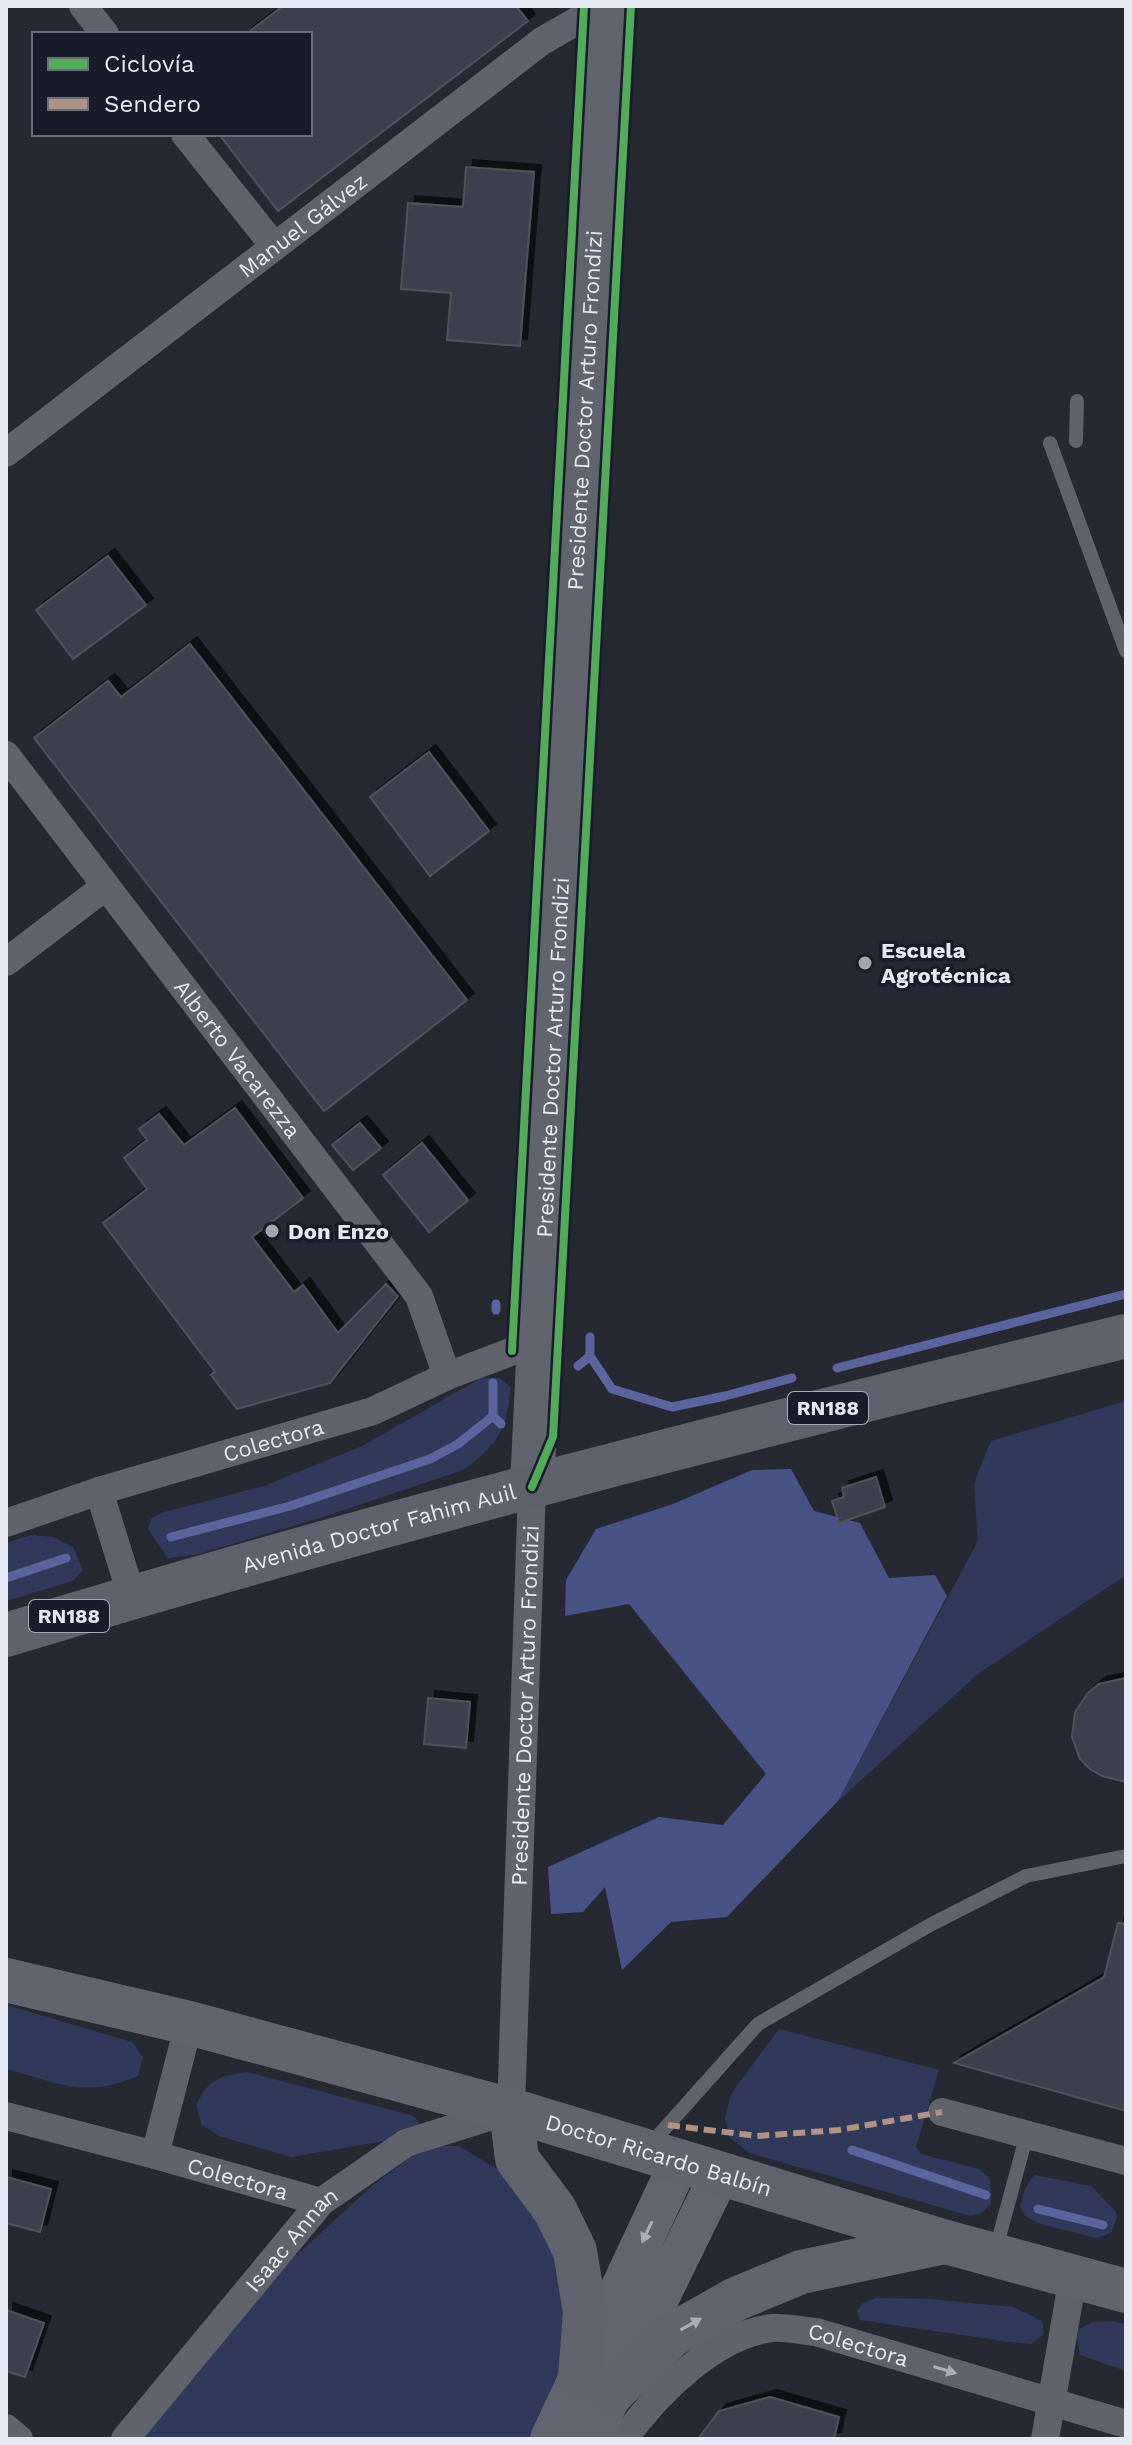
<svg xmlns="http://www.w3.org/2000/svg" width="1132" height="2445" font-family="'Work Sans',sans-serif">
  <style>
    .green { fill: #31395b }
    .forest { fill: #475385 }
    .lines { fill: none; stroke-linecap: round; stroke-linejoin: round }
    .stream { stroke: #59659c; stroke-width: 9 }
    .building { fill: #3e414f; stroke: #50525a; stroke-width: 2; filter: url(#shadow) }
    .service { stroke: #60626c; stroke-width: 14 }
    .minor { stroke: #60626c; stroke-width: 28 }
    .secondary { stroke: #626570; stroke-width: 40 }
    .primary { stroke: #61646f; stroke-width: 44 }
    .trunk { stroke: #5f626d; stroke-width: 44 }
    .quiet { stroke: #af9288; stroke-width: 6; stroke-dasharray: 12 6; stroke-linecap: butt }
    .cycleway-casing { stroke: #181c2b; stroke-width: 13 }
    .cycleway { stroke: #51ab58; stroke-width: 8 }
    .oneway { fill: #abaeb9 }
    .oneway2 { fill: #aaadb8 }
    .oneway3 { fill: #aaacb7 }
    .poi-dot { fill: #a3a6b0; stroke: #181c2b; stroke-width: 3 }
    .labels { text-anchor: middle; stroke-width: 7; stroke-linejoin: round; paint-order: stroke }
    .shield { fill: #181c2b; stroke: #a8acb8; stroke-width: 2 }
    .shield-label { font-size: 20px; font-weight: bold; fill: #e6e9f4 }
    .street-label { font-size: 22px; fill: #e6e9f4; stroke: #181c2b }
    .poi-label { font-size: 22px; font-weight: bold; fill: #e6e9f4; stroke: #181c2b; text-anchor: start }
  </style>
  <defs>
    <filter id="shadow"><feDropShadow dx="7" dy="-7" stdDeviation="0" flood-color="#0009"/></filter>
  </defs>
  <rect width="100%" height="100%" fill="#262931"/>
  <!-- green -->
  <path class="green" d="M481 1378H500L510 1387C509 1428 496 1447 463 1470L323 1517 198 1554 168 1558 148 1529 151 1519 161 1513 264 1486 362 1446Z
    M1126 1401V1575L978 1674 838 1801 978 1541 974 1483 991 1441Z
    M31 1535 53 1537 73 1547 83 1570 73 1581 6 1601V1543Z
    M6 2005 132 2042 143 2057 138 2076C84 2099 59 2083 6 2069Z
    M779 2029 939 2070 916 2147 921 2154 979 2169 990 2179 991 2204 981 2213 971 2216 749 2153 729 2137 725 2118 731 2094Z
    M247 2072 414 2116 420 2124 384 2141 291 2157 219 2136 202 2125 196 2106C209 2078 218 2077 247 2072Z
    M425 2146H459L507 2175 545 2223 566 2280 562 2376 530 2439H139L290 2261 372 2186Z
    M1034 2175 1091 2186 1116 2212 1117 2217 1111 2233 1096 2238 1041 2224 1025 2216 1020 2206 1026 2187Z
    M875 2298 927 2299 1013 2307 1042 2321 1044 2334 1031 2344 1010 2342 860 2320 857 2311 863 2303Z
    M1111 2321 1126 2324V2371L1080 2355 1077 2338 1079 2329 1093 2322Z"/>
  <!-- forest -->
  <path class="forest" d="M791 1469 814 1511 860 1523 889 1578 935 1575 947 1596 838 1801 727 1917 671 1922 622 1970 605 1887 583 1912 551 1914 548 1867 659 1817 723 1825 766 1774 629 1604 565 1616 566 1580 596 1529 673 1504 752 1470Z"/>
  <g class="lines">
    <!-- stream -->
    <path class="stream" d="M496 1310V1304
      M590 1356 612 1389 672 1407 725 1396 792 1378
      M578 1366 590 1356V1337
      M837 1368 1126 1294
      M493 1416V1383
      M171 1537 290 1506 430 1459 458 1444 493 1416 501 1424
      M6 1578 66 1558
      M852 2150 986 2195
      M1038 2209 1103 2225"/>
  </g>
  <!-- building -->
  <path class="building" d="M283 6H516L528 21 278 211 219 134H310V34H246Z
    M466 167 534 172 520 346 447 340 451 293 401 289 408 203 463 207Z
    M108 556 146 605 73 659 36 610Z
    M190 644 467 1000 324 1111 34 738 108 681 121 697Z
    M429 752 489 831 430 876 370 797Z
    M235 1108 303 1198 252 1237 294 1292 303 1285 338 1333 386 1284 398 1296 330 1383 237 1409 211 1375 215 1372 103 1223 147 1189 124 1158 147 1140 139 1129 159 1114 184 1145Z
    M360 1123 381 1148 353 1170 332 1145Z
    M422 1143 468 1200 429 1232 383 1175Z
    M876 1477 885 1507 839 1523 832 1501 844 1497 842 1488Z
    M1126 1678V1782L1102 1776 1090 1769 1080 1759 1072 1737 1075 1712 1088 1693 1099 1684Z
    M428 1698 470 1702 466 1748 424 1744Z
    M1118 1923 1126 1924V2111L954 2063 1104 1977Z
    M6 2177 51 2189 40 2232 6 2223Z
    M6 2310 44 2323 25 2377 6 2371Z
    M770 2397 839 2417 834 2439H698L719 2411Z"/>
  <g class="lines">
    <!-- service -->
    <path class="service" d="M1076 441 1077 401
      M1050 443 1126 651
      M650 2145 758 2024 930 1925 1026 1876 1126 1856
      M995 2252 1027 2134"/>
    <!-- minor -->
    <g class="minor">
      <path d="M83 6 105 34"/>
      <path d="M185 134 274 246"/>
      <path id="s1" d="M6 453 542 41 603 6"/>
      <path id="s2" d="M6 755 419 1296 447 1376"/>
      <path d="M6 962 106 886"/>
      <path d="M99 1491 132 1597"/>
      <path id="s3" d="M6 1523 99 1491 373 1411 447 1376 537 1342"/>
      <path d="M942 2112 1126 2161"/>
      <path id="s4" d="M6 2116 155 2155 321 2202"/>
      <path d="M155 2155 189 2023"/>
      <path d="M6 2428 19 2439"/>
      <path id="s5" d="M125 2439 321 2202 406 2143 511 2110 532 1487"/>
      <path id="s6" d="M624 2439C656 2394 715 2334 773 2328 787 2327 803 2331 816 2332L1126 2424"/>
      <path d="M1045 2439 1073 2277"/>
    </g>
    <!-- secondary -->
    <path class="secondary" d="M550 2439 680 2161
      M590 2439 720 2174"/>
    <!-- primary -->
    <g class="primary">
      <path id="s7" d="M532 1487 575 583 606 6"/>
      <path id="s8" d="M6 1980 189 2023 511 2110 946 2242 1126 2291"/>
      <path d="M511 2110 517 2159 555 2210 575 2251 585 2312 580 2378"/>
      <path d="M612 2393 672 2335 736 2299 801 2272 940 2243"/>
    </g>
    <!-- trunk -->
    <path class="trunk" id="s9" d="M6 1635C376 1523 751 1427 1126 1336"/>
    <!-- quiet -->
    <path class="quiet" d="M668 2125 757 2136 839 2130 942 2112"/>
    <defs>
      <path id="cycleway" d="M512 1351 584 6
        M532 1487 553 1437 631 6"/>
    </defs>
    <!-- cycleway casing -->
    <use href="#cycleway" class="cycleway-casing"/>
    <!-- cycleway -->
    <use href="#cycleway" class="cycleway"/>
  </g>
  <!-- one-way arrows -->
  <defs><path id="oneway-solid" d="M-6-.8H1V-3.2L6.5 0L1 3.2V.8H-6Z" transform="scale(2)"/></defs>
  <use class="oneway" href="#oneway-solid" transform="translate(647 2232) rotate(115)"/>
  <use class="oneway2" href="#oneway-solid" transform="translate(691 2324) rotate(-29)"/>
  <use class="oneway3" href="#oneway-solid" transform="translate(945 2370) rotate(17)"/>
  <!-- markers -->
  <g class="poi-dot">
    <circle cx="865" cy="963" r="8"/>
    <circle cx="272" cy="1231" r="8"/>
  </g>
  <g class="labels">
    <!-- shield labels -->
    <g class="shield">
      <rect x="788" y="1392" width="80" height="32" rx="6"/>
      <rect x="29" y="1600" width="80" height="32" rx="6"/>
    </g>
    <g class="shield-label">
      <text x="828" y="1415">RN188</text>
      <text x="69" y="1623">RN188</text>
    </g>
    <!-- street labels -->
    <g class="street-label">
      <text dy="8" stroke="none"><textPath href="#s1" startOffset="374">Manuel Gálvez</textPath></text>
      <text dy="8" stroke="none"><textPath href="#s7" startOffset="1078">Presidente Doctor Arturo Frondizi</textPath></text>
      <text dy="8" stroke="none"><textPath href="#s7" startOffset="430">Presidente Doctor Arturo Frondizi</textPath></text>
      <text dy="8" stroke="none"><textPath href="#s2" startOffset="382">Alberto Vacarezza</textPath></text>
      <text dy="8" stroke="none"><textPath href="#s3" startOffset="280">Colectora</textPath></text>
      <text dy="8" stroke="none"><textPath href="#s9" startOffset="388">Avenida Doctor Fahim Auil</textPath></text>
      <text dy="8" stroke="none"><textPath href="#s5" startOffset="926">Presidente Doctor Arturo Frondizi</textPath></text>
      <text dy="8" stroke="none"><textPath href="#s8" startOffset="676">Doctor Ricardo Balbín</textPath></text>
      <text dy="8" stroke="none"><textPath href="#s4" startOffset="240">Colectora</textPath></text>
      <text dy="8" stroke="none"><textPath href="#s5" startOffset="260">Isaac Annan</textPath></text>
      <text dy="8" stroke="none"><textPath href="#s6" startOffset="278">Colectora</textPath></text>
    </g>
    <!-- poi labels -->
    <g class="poi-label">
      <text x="881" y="958">Escuela<tspan x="881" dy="25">Agrotécnica</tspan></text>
      <text x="288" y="1239">Don Enzo</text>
    </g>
  </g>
  <!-- border -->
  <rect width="1132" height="2445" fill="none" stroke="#e6e9f4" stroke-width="16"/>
  <!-- legend -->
  <rect x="32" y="32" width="280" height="104" fill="#181c2b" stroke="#6a6e7b" stroke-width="2"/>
  <rect x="48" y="58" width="40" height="12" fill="#51ab58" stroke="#6a6e7b" stroke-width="2"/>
  <text x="104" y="72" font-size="24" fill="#e6e9f4">Ciclovía</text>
  <rect x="48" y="98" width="40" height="12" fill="#af9288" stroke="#6a6e7b" stroke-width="2"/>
  <text x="104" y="112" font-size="24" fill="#e6e9f4">Sendero</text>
</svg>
